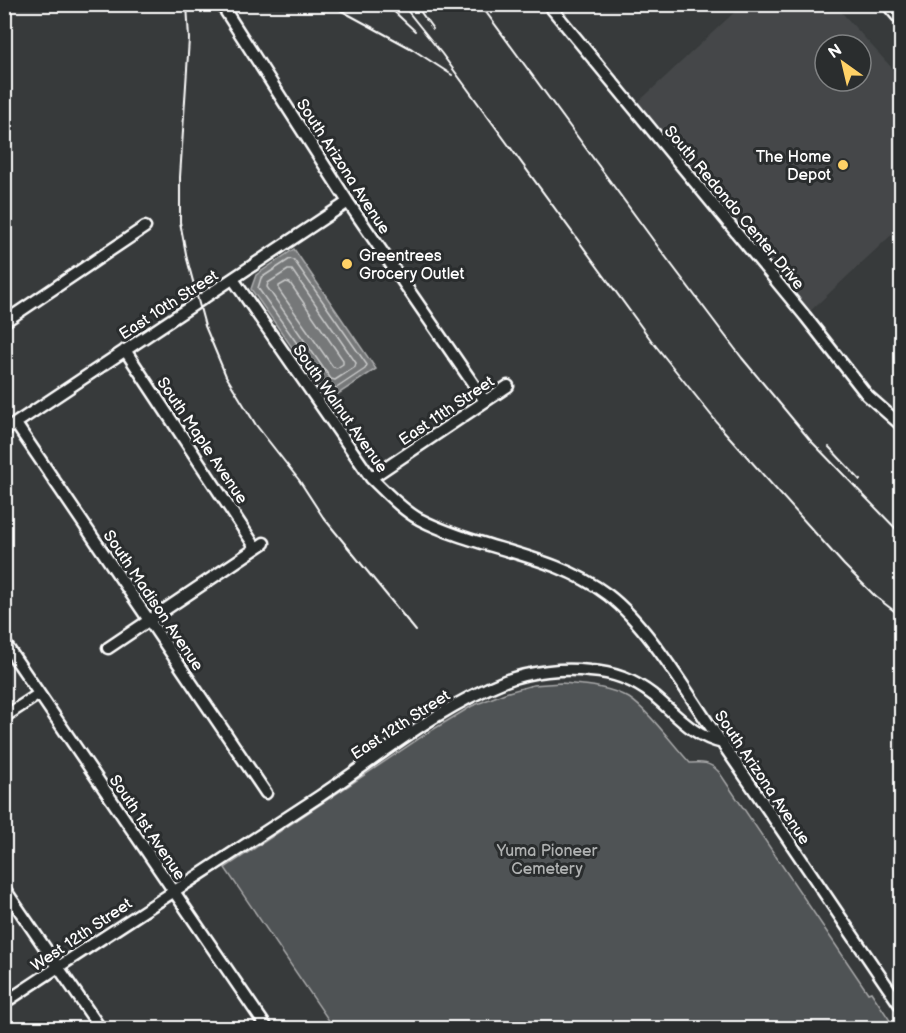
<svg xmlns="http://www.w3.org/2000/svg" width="906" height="1033" font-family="'Balsamiq Sans',sans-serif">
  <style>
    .built { fill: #444748; fill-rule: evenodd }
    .green { fill: #505354; stroke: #a8a9aa; stroke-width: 1.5 }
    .water { fill: #767879; stroke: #adaeaf; stroke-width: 1.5 }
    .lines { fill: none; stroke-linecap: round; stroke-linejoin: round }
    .shore { stroke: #c8c9c9; stroke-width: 1.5 }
    .minor-casing { stroke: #fff; stroke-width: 15 }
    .highway-casing { stroke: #fff; stroke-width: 20 }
    .minor { stroke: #2a2d2e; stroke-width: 10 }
    .highway { stroke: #2a2d2e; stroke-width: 15 }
    .rail { stroke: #fff; stroke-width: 2 }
    .poi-dot { fill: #ffd166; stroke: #2a2d2e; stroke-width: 2 }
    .labels { text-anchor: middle; stroke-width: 6; stroke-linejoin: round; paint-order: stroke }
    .poi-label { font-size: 16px; fill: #fff; stroke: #2a2d2e; text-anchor: end }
    .street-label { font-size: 16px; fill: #fff; stroke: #2a2d2e }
    .park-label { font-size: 16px; fill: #b0b2b2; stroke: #2a2d2e }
  </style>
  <rect width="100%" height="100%" fill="#373a3b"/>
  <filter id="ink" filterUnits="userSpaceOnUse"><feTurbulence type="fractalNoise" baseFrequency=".0167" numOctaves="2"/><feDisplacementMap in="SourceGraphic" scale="12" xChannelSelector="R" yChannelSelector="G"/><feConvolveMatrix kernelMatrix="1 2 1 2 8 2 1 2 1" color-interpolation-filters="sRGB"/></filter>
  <g filter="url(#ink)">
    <!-- built -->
    <path class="built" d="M742 5H835L901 78V226L805 316 633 107ZM825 45H861V81H825Z"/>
    <!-- green -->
    <path class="green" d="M561 683C583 685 609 686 629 698 649 711 673 745 690 763 702 762 710 762 719 772L868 993 871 992 895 1028H334L225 868 429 732 472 706 505 693 533 685Z"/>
    <!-- water -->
    <path class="water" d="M294 249 376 369 329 400 251 289 256 275Z"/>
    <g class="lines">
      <!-- shore -->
      <path class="shore" d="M290 259 294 260 367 365 365 369 332 391 329 389 258 288 261 278Z
        M288 270H292L356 363 355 367 335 380 331 379 267 287 268 283Z
        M286 282 290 283 343 360V364L337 368 333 367 279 290V286Z"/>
      <defs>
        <path id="minor" d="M221 4 348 202 485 401
          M548 4 805 316 867 395 902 426
          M233 279 371 478C386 492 401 509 419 519 479 550 553 553 608 595 646 624 681 683 708 723 774 817 837 913 902 1008
          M4 322 145 227
          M125 350 256 548
          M16 424 266 793
          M4 431 348 202
          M371 478 508 386
          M4 642 267 1028
          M108 648 264 543
          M4 717 39 694
          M4 888 100 1028
          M4 1003C109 933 215 865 320 796 380 756 437 708 505 681 531 671 563 668 590 671 613 672 635 681 653 695 675 713 693 737 723 743"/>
        <path id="highway" d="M890 4 902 18"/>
      </defs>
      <!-- minor casing -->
      <use href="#minor" class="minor-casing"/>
      <!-- highway casing -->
      <use href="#highway" class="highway-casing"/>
      <!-- minor -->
      <use href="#minor" class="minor"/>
      <!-- highway -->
      <use href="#highway" class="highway"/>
      <!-- rail -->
      <path class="rail" d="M187 4 189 39 180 177V222L187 259 205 326 226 376 256 425 299 480 323 517 416 631
        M329 4 412 49 452 75
        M386 4 415 31
        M402 4 442 54 651 340 723 430 844 565 876 597 902 617
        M415 4 433 29
        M480 4 659 248 742 358 810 440 902 535
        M829 447 860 480"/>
    </g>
  </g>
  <!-- markers -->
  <g class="poi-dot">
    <circle cx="843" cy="165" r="6"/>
    <circle cx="347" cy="264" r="6"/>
  </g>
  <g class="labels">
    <!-- poi labels -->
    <g class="poi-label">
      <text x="831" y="162">The Home<tspan x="831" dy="18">Depot</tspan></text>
      <text x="359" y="261" text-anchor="start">Greentrees<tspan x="359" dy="18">Grocery Outlet</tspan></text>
    </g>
    <!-- street labels -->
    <g class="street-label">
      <text transform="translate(344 166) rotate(57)" y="6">South Arizona Avenue</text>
      <text transform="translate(735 207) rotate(50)" y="6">South Redondo Center Drive</text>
      <text transform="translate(168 304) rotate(-33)" y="6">East 10th Street</text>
      <text transform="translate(341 408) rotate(55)" y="6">South Walnut Avenue</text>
      <text transform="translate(446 410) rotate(-34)" y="6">East 11th Street</text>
      <text transform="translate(203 440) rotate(56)" y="6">South Maple Avenue</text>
      <text transform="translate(154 600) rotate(56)" y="6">South Madison Avenue</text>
      <text transform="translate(400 724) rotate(-33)" y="6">East 12th Street</text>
      <text transform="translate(763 777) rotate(56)" y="6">South Arizona Avenue</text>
      <text transform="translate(148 827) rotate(56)" y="6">South 1st Avenue</text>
      <text transform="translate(81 934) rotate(-34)" y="6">West 12th Street</text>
    </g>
    <!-- park labels -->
    <g class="park-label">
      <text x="547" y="856">Yuma Pioneer<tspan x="547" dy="18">Cemetery</tspan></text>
    </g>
  </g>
  <!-- margin -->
  <rect width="906" height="1033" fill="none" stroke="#2a2d2e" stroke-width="24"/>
  <rect x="12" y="12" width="882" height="1009" fill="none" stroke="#fff" stroke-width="2" filter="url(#ink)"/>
  <!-- north arrow -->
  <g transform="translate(843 63) rotate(326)"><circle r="28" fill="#2a2d2e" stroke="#7f8182" stroke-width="1.5"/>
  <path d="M0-4.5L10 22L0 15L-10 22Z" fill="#ffd166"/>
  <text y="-9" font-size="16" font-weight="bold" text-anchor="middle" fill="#ffffff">N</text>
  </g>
</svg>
